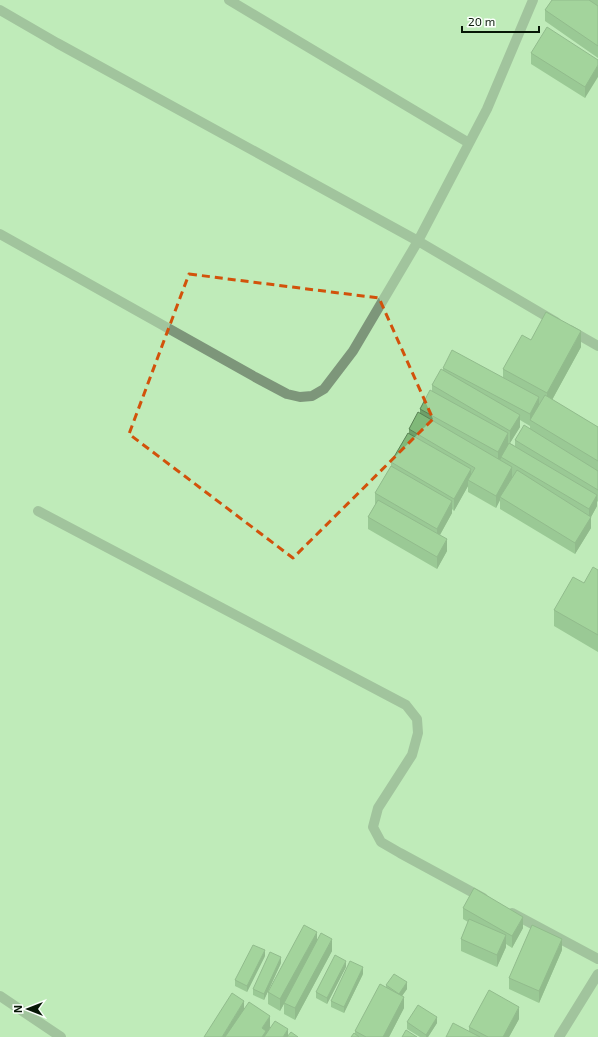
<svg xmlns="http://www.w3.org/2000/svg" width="598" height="1037" font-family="'Exo 2',sans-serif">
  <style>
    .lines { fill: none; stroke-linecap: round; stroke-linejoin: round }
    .street { stroke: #7d967a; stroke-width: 10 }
    .wall { fill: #6e9f68; fill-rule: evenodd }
    .shaded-wall { fill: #5a8255 }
    .building { fill: #80b979; stroke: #5a8255 }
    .marked { fill: none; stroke: #d2520b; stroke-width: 3; stroke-dasharray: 8 5; stroke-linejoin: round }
  </style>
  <rect width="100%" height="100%" fill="#bfebb9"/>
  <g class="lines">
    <!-- street -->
    <path class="street" d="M229 0 469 143
      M0 10 57 43 418 241 556 322
      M0 234 255 377 287 394 300 397 312 396 324 389 353 351 418 241 487 109 533 0
      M570 330 598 346
      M38 511 406 705 417 719 418 733 412 755 378 808 373 827 381 842 400 853 483 898
      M512 913 598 959
      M0 996 61 1037
      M559 1037 598 974"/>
  </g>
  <!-- wall -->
  <path class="wall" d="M552 0H598V58L545 21V10Z
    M531 53 598 60 585 98 531 64Z
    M531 340 581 347 552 400 598 427V502L597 501V506L591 517V528L575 554 500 509V500L496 508 468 492V486L454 511 452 509V513L440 535 447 551 437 569 368 529V517L375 505V493L391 466V462L409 434V429L420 413V409L432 391V385L443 370V368L503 378V369ZM520 420 530 426V425V429L515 440V446L510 443 520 427Z
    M598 570V652L554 626V610Z
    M463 908 523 928 512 948 506 944V947L497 967 461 951V939L468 922 463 919Z
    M317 941 332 951 295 1020 284 1014V1004L280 1011 268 1004V992Z
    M562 950 539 1003 509 989V978Z
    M265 956 247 992 235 986V980Z
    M281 963 264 1000 253 995V989Z
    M346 967 327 1004 316 998V992Z
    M363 974 344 1013 331 1007V1001Z
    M386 985 407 989 402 996 404 1008 389 1037H351L355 1033V1031L386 987Z
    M519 1019 509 1037H446L469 1031V1027Z
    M407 1022 437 1023 428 1037H420L407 1029Z"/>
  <!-- shaded-wall -->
  <path class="shaded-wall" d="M598 65V77L585 98V87Z
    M581 331V347L547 409V393Z
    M539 397V409L530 420V426V414Z
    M520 415V427L510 443V431Z
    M508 433V445L498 464V452Z
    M512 467V479L500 497V500L496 508V496Z
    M471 469V481L468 480V486L454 511V499Z
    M597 495V506L591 517V528L575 554V543L589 520V509Z
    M452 501V513L437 540V529Z
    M447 539V551L437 569V557Z
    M523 917V928L512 948V936Z
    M317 932V943L280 1011V999Z
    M506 935V947L497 967V955Z
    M332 939V951L295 1020V1008Z
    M562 939V950L539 1003V991Z
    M265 950V956L247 992V986Z
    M281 957V963L264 1000V994Z
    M346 961V967L327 1004V998Z
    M363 967V974L344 1013V1007Z
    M407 982V989L399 1000V994Z
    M404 997V1008L389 1037H383Z
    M244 1001V1013L229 1037H222Z
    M519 1007V1019L509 1037H503Z
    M270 1016V1028L266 1037H262V1028Z
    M437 1017V1023L428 1037H426V1035Z
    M288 1029V1037H283Z"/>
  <!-- building -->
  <path class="building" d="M552 0H589L598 6V46L545 10Z
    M547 27 598 60V65L585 87 531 53Z
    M546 312 581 331 547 393 503 369 522 335 531 340Z
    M452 350 539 397 530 414 443 368Z
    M441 369 520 415 510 431 432 385Z
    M430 390 508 433 498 452 420 409Z
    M545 395 598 427V461L530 420Z
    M418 412 512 467 496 496 468 480 475 468 409 429Z
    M524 425 598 471V490L515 440Z
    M408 433 471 469 454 499 391 462Z
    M509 443 597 495 589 509 501 457Z
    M391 466 452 501 437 529 375 493Z
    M517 470 591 517 575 543 500 497Z
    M378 500 447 539 437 557 368 517Z
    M593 567 598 570V635L554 610 573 577 584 583Z
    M474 888 523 917 512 936 463 908Z
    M469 919 506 935 497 955 461 939Z
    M304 925 317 932 280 999 268 992Z
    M532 925 562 939 539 991 509 978Z
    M321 933 332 939 295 1008 284 1003Z
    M253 945 265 950 247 986 235 980Z
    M270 952 281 957 264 994 253 989Z
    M335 955 346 961 327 998 316 992Z
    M350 961 363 967 344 1007 331 1001Z
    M394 974 407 982 399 994 386 985Z
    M380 984 404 997 383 1037H366L355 1031Z
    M489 990 519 1007 503 1037H488L469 1027Z
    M232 993 244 1001 222 1037H204Z
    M249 1002 270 1016 262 1028 266 1031 262 1037H225Z
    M418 1005 437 1017 426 1035 407 1022Z
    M275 1021 288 1029 283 1037H264Z
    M453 1023 480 1037H446Z
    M406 1030 417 1037H402Z
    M291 1032 298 1037H287Z
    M354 1033 359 1037H351Z"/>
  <!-- marked area -->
  <path d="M0 0H598V1037H0ZM189 274 379 298 433 419 293 558 129 434Z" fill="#bfebb9" fill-opacity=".55" fill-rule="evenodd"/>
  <path class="marked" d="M189 274 379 298 433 419 293 558 129 434Z"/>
  <!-- north arrow -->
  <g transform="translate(28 1009) rotate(270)" stroke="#fafffa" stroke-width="3" paint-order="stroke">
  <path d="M0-3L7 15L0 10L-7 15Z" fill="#071706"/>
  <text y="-6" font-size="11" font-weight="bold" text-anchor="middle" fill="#071706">N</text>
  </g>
  <!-- scale -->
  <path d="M462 26v6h77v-6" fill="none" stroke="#071706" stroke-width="2"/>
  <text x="468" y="26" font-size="12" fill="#071706" stroke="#fafffa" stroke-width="3" paint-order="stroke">20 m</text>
</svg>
